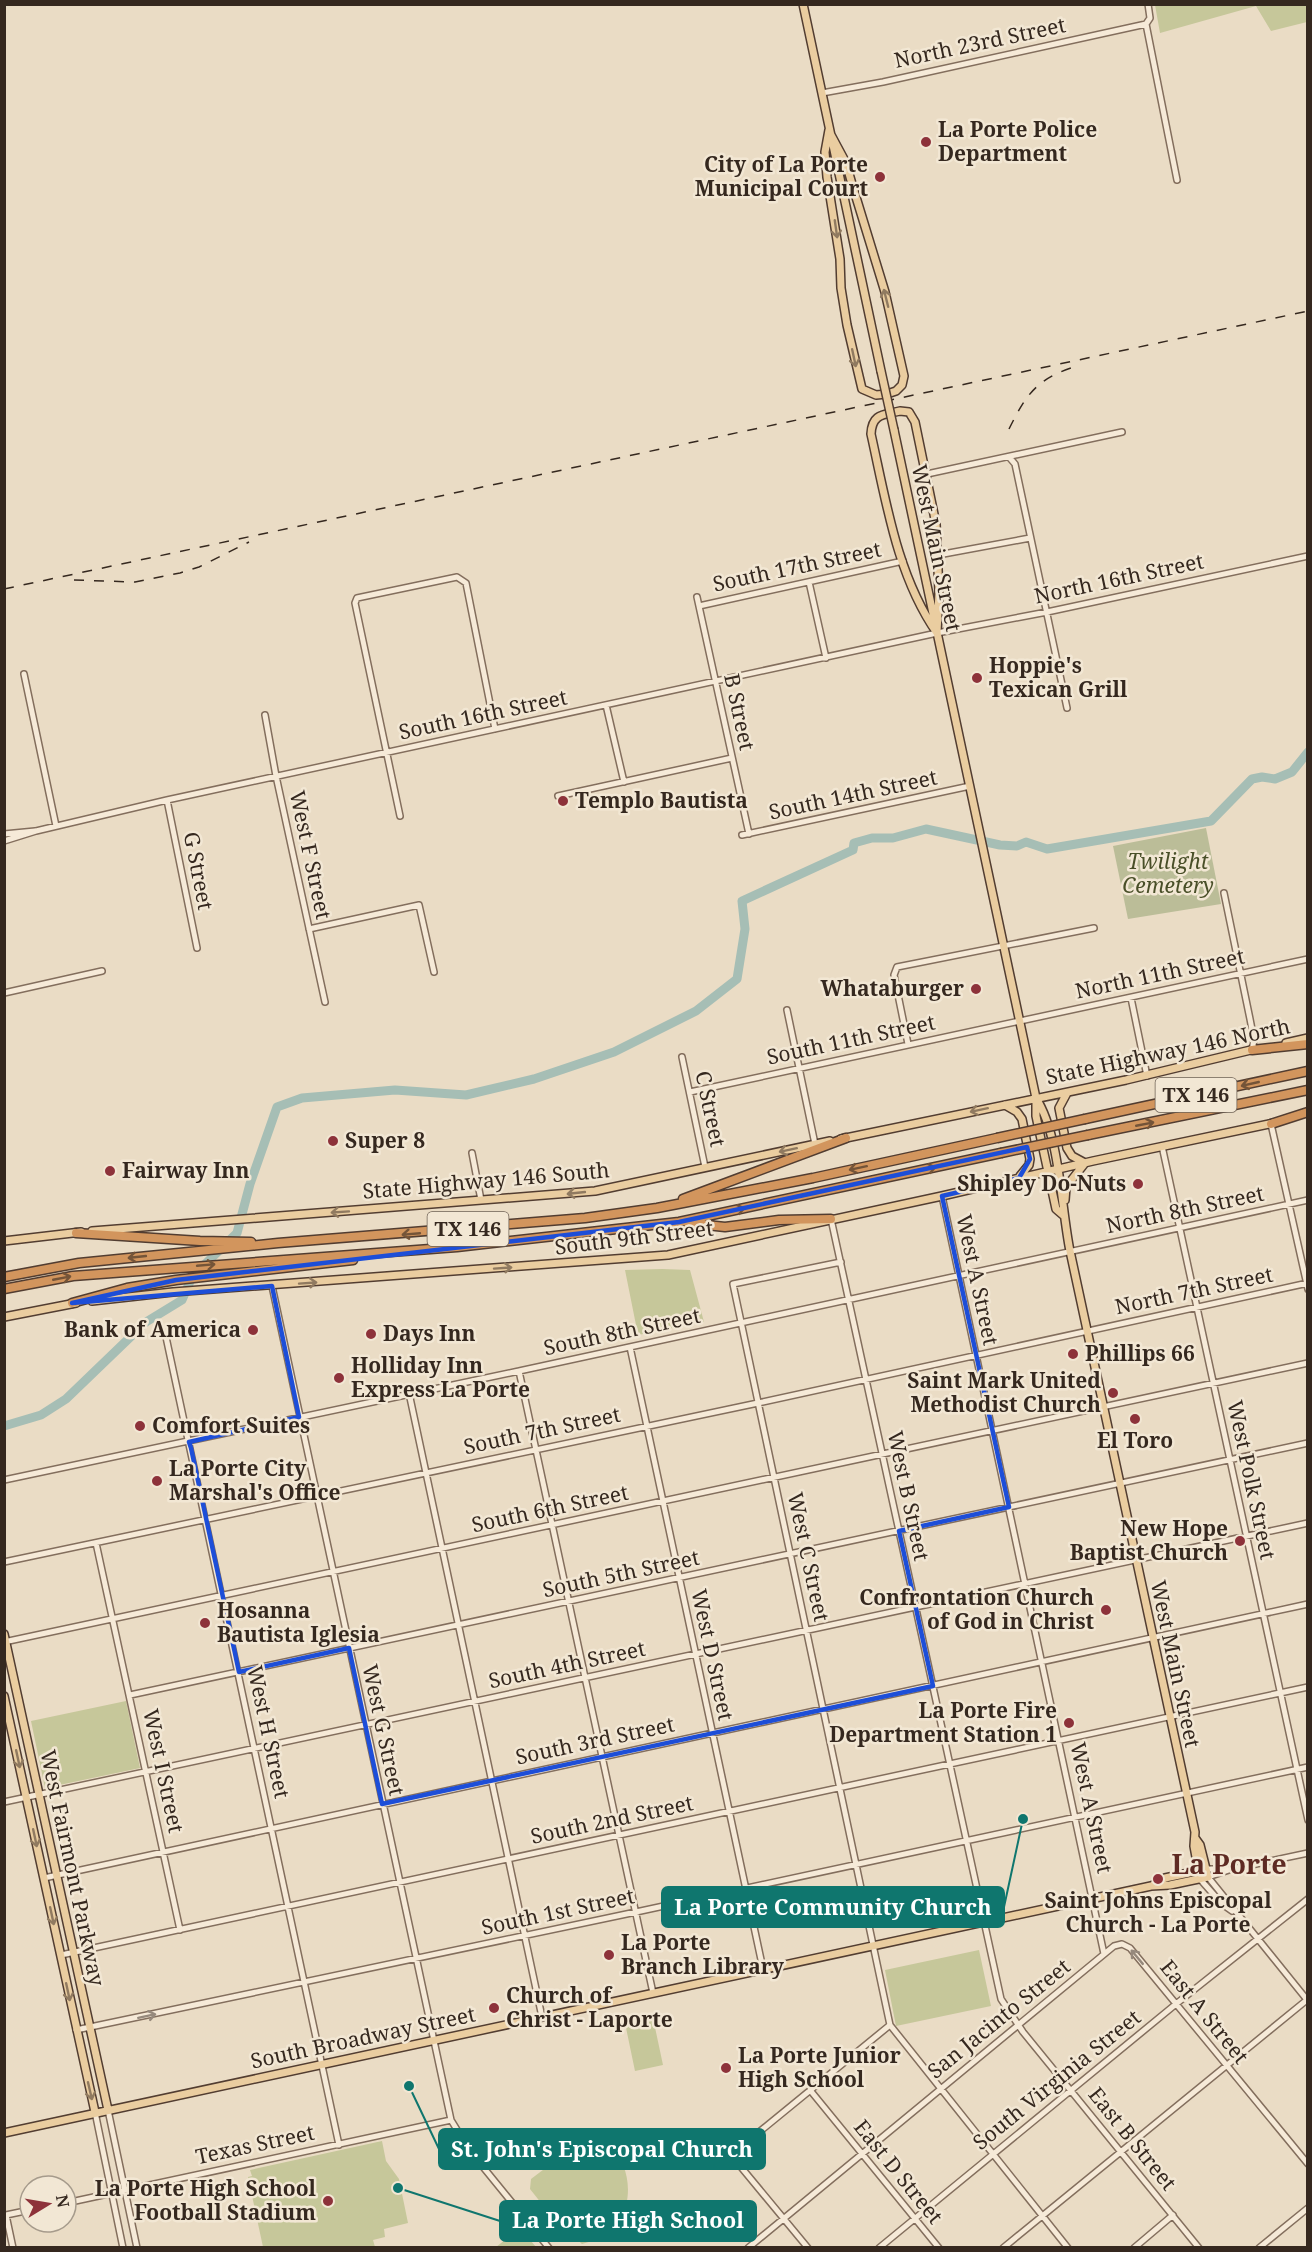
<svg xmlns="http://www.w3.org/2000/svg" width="1312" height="2252" font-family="'Noto Serif',serif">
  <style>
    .green { fill: #c6c79a }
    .cemetery { fill: #bbbd98 }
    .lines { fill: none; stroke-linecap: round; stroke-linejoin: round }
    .river { stroke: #a6beb5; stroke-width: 9 }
    .minor-casing { stroke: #836e5d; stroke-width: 8 }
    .major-casing { stroke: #523d31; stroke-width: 10 }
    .highway-casing { stroke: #523d31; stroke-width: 11 }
    .minor { stroke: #f6ead8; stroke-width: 5 }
    .major { stroke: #eacda0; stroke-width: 7 }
    .highway { stroke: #d2955d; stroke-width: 8 }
    .rail { stroke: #35281f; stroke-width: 1.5; stroke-dasharray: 10 10; stroke-linecap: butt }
    .major-bridge-casing { stroke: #523d31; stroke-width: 10; stroke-linecap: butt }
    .highway-bridge-casing { stroke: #523d31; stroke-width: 11; stroke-linecap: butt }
    .major-bridge { stroke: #eacda0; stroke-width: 7 }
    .highway-bridge { stroke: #d2955d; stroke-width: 8 }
    .oneway { stroke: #907a60 }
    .oneway2 { stroke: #745438 }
    .oneway3 { stroke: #96897c }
    .marked { fill: none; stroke: #1d4ed8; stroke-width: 4.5; stroke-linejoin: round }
    .poi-dot { fill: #8d323a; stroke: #f2e7d4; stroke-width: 2 }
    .labels { text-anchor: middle; stroke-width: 5; stroke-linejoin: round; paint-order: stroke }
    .shield { fill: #f2e7d4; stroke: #6e6155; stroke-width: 1.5 }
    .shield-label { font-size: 20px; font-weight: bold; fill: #35281f }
    .street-label { font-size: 21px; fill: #35281f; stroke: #f2e7d4 }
    .poi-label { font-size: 21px; font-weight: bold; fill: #35281f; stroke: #f2e7d4; text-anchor: start }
    .park-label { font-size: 21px; font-style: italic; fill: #494f28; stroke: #f2e7d4 }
    .district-label { font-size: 27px; font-weight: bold; fill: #5e2a23; stroke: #f2e7d4 }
    .leader { fill: none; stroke: #0f766e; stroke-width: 2 }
    .callout-dot { fill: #0f766e; stroke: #f2e7d4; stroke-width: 2 }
    .callout { fill: #0f766e; stroke: #0f766e; stroke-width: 2 }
    .callout-label { font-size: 22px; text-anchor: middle; font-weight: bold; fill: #fff }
  </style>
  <rect width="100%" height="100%" fill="#eadcc5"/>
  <!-- green -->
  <path class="green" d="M1155 5H1307V22L1271 31 1256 6 1160 33Z
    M662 1269 690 1270 704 1322 638 1335 625 1270Z
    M126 1701 140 1768 45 1788 31 1721Z
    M979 1950 991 2006 896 2026 885 1970Z
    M653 2018 663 2065 635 2071 625 2023Z
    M592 2136C598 2139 604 2142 609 2146 637 2169 634 2222 600 2239 594 2241 587 2242 582 2244L553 2218 530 2189 531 2179 560 2157Z
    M382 2141 386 2161 399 2179 408 2223 384 2229 385 2237 373 2240 375 2247H263L248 2177 252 2176 250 2170Z
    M520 2228 536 2247H496Z"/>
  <!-- cemetery -->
  <path class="cemetery" d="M1206 828 1221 904 1128 919 1113 846Z"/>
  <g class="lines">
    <!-- river -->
    <path class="river" d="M4 1426 41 1415 66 1399 146 1322 182 1300 192 1277 237 1233 250 1184 277 1107 302 1098 395 1090 466 1095 534 1079 614 1052 696 1011 737 979 745 929 742 901 853 850 854 843 872 838H893L926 829 1000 845 1017 846 1026 842 1047 849 1211 821 1252 779 1262 777 1275 779 1292 772 1308 752"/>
    <defs>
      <path id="minor" d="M1148 4 1150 18 1146 24 1177 180
        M822 93 883 82 1146 24
        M1009 457 1015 464 1067 708
        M927 474 1122 432
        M938 555 1030 538
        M809 582 826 658
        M697 597 749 834
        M699 606 903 561
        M24 674 56 826
        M606 705 624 782
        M265 715 276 776 325 1002
        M558 796 732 758
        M167 800 197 948
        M400 816 355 603 357 598 457 577 466 583 495 729
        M4 834 35 831
        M742 835 970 786
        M4 841 36 831 167 800 937 633 1047 612 1308 556
        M1224 893 1250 1019 1254 1040 1252 1050
        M309 929 419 905 434 972
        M4 993 102 971
        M1131 998 1147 1076
        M787 1010 815 1144
        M908 1044 894 975 897 967 1094 928
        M682 1057 705 1167
        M690 1092 1308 959
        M1271 1124 1308 1289
        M1162 1146 1308 1820
        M472 1153 481 1200
        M942 1196 1104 1954
        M831 1219 1001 1999 1023 2032 1199 2248
        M841 1262 733 1284 890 2025 1068 2248
        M272 1286 451 2120 470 2151 549 2248
        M166 1337 339 2145
        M630 1347 763 1969
        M519 1371 653 1993
        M409 1393 542 2017
        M4 1480 519 1371 1308 1200
        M96 1543 180 1930
        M4 1562 758 1403 1308 1283
        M4 1642 1308 1363
        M130 1695 1308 1443
        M4 1802 1308 1523
        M1308 1853 1232 1869 1208 1877 1308 2001
        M1206 1869H1227
        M44 1878 1308 1604
        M1200 1879 1222 1904 1232 1911
        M61 1955 1308 1687
        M76 2030 636 1912 1308 1767
        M810 2090 939 2248
        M108 2110 137 2248
        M95 2112 123 2248
        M66 2203 451 2120
        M13 2248 6 2215 30 2210
        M748 2248 1114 1946 1122 1944 1130 1948 1308 2164
        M808 2248 731 2155 890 2025
        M879 2248 1176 2004 1308 1899
        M1003 2248 1308 1999
        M1134 2248 1173 2215
        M1259 2248 1308 2208"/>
      <path id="major" d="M803 4 881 371
        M829 130 825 152 827 177 840 259 841 288 847 325 862 389 876 395 887 394 896 391 902 385 904 376 885 292 852 184 846 163 831 135
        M900 411 909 412 915 422 936 524 939 592 937 633C897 576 886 501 871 434 872 413 884 415 900 411Z
        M894 430 1036 1098V1116L1056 1209 1063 1215
        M1286 1043 1308 1038
        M1036 1098C1060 1136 1061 1207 1070 1251L1195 1832 1194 1846 1200 1879
        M1005 1105 1017 1112 1022 1119 1030 1159 1029 1165 1020 1176
        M841 1139 1126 1080 1255 1049
        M1065 1200 1066 1187 1085 1163 1072 1156 1067 1148 1059 1108 1067 1093
        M92 1231 595 1191 830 1141
        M4 1241 81 1232
        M92 1301 173 1292 668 1255 942 1196 1093 1161 1274 1123
        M4 1317 76 1303
        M4 1634 108 2110
        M4 1696 95 2112
        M1153 1885 1165 1878 1203 1870
        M4 2133 1151 1886 1170 1885 1208 1877 1200 1845 1195 1838"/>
      <path id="highway" d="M1252 1050 1308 1044
        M1085 1119 1308 1071
        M1271 1124 1308 1112
        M1088 1135 1308 1090
        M683 1199 846 1138
        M688 1223 725 1227 779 1220 831 1219
        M76 1233 200 1241 251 1242
        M4 1277 79 1263 278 1243 585 1218 657 1208 813 1178 997 1138
        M4 1289 73 1276 457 1247 679 1222 1001 1153
        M72 1303 127 1288 176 1280 353 1260"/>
    </defs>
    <!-- minor casing -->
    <use href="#minor" class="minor-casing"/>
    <!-- major casing -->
    <use href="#major" class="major-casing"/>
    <!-- highway casing -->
    <use href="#highway" class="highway-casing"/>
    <!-- minor -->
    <use href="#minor" class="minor"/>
    <!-- major -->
    <use href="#major" class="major"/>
    <!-- highway -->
    <use href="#highway" class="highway"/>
    <!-- rail -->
    <path class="rail" d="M1009 429C1025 397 1035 380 1071 368
      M74 580 135 582 180 573 199 567 249 542
      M4 589 1308 311"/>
    <defs>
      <path id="major-bridge" d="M881 371 894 430"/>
      <path id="highway-bridge" d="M997 1138 1085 1119
        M1001 1153 1088 1135"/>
    </defs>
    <!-- major-bridge casing -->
    <use href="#major-bridge" class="major-bridge-casing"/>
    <!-- highway-bridge casing -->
    <use href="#highway-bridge" class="highway-bridge-casing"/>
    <!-- major-bridge -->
    <use href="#major-bridge" class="major-bridge"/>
    <!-- highway-bridge -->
    <use href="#highway-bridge" class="highway-bridge"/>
  </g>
  <!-- one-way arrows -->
  <defs><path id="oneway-shaft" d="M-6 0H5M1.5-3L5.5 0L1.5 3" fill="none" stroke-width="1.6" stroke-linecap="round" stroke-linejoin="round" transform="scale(1.5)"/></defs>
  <g class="oneway">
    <use href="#oneway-shaft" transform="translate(836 229) rotate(82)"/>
    <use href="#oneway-shaft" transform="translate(886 298) rotate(-104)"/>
    <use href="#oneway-shaft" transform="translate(854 358) rotate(78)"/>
    <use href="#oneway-shaft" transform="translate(979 1110) rotate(168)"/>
    <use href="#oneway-shaft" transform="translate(788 1150) rotate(168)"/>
    <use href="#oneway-shaft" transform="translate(576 1193) rotate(174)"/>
    <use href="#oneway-shaft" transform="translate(340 1212) rotate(176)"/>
    <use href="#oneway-shaft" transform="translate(503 1268) rotate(-4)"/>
    <use href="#oneway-shaft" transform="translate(308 1283) rotate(-4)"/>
    <use href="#oneway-shaft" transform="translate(18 1759) rotate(78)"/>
    <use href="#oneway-shaft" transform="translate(35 1838) rotate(78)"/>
    <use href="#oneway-shaft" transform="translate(52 1916) rotate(78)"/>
    <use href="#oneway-shaft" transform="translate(68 1992) rotate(78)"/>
    <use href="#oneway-shaft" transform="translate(90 2091) rotate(77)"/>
  </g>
  <g class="oneway2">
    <use href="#oneway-shaft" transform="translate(1250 1084) rotate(167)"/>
    <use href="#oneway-shaft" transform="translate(1145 1124) rotate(-11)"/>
    <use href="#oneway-shaft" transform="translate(858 1168) rotate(168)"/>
    <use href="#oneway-shaft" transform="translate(927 1169) rotate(-12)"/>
    <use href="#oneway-shaft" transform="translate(736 1210) rotate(-12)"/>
    <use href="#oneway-shaft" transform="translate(411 1234) rotate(175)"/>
    <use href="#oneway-shaft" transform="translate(137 1257) rotate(174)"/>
    <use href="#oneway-shaft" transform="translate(206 1265) rotate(-5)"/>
    <use href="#oneway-shaft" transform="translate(62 1278) rotate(-11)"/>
  </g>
  <g class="oneway3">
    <use href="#oneway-shaft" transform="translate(1137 1957) rotate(-130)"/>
    <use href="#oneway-shaft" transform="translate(147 2016) rotate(-12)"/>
  </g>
  <!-- marked area -->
  <path class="marked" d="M1027 1147 1030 1159 1019 1178 942 1196 1009 1507 899 1531 933 1686 382 1804 349 1648 239 1672 191 1448 189 1442 299 1417 272 1286 72 1303 176 1280 679 1222Z"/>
  <!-- markers -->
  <g class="poi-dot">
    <circle cx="926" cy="142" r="6"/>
    <circle cx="880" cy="177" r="6"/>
    <circle cx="977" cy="678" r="6"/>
    <circle cx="563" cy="801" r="6"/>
    <circle cx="976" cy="989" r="6"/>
    <circle cx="333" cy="1141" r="6"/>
    <circle cx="110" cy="1171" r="6"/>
    <circle cx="1138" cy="1184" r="6"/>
    <circle cx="253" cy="1330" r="6"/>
    <circle cx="371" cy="1334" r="6"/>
    <circle cx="1073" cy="1354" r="6"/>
    <circle cx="339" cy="1378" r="6"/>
    <circle cx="1113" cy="1393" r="6"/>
    <circle cx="1135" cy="1419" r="6"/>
    <circle cx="140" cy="1426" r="6"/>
    <circle cx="157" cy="1481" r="6"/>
    <circle cx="1240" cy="1541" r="6"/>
    <circle cx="1106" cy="1610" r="6"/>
    <circle cx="205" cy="1623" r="6"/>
    <circle cx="1069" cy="1723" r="6"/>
    <circle cx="1158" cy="1879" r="6"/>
    <circle cx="609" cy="1955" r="6"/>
    <circle cx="494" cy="2008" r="6"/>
    <circle cx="726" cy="2068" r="6"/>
    <circle cx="328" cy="2201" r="6"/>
  </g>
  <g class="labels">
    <!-- shield labels -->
    <g class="shield">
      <rect x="1155.5" y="1078" width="81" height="34" rx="4.5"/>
      <rect x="427.5" y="1212" width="81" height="34" rx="4.5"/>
    </g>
    <g class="shield-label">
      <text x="1196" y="1102">TX 146</text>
      <text x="468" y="1236">TX 146</text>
    </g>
    <!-- street labels -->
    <g class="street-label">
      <text transform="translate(980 43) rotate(-12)" y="7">North 23rd Street</text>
      <text transform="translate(936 548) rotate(78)" y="7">West Main Street</text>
      <text transform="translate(797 567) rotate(-12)" y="7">South 17th Street</text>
      <text transform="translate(1119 579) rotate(-12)" y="7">North 16th Street</text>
      <text transform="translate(739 712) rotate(78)" y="7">B Street</text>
      <text transform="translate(483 715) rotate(-12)" y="7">South 16th Street</text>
      <text transform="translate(853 795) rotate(-12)" y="7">South 14th Street</text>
      <text transform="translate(310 855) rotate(78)" y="7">West F Street</text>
      <text transform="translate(198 871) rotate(79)" y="7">G Street</text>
      <text transform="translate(1160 974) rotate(-12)" y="7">North 11th Street</text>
      <text transform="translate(851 1040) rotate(-12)" y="7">South 11th Street</text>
      <text transform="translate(1168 1052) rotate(-12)" y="7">State Highway 146 North</text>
      <text transform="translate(710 1109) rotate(78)" y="7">C Street</text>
      <text transform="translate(486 1181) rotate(-5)" y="7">State Highway 146 South</text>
      <text transform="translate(1185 1210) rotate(-12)" y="7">North 8th Street</text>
      <text transform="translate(634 1238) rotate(-7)" y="7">South 9th Street</text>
      <text transform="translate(977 1280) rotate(78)" y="7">West A Street</text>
      <text transform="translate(1194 1291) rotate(-12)" y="7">North 7th Street</text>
      <text transform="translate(622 1332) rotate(-12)" y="7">South 8th Street</text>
      <text transform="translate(542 1431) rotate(-12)" y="7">South 7th Street</text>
      <text transform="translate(1251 1480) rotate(78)" y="7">West Polk Street</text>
      <text transform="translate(908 1496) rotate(78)" y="7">West B Street</text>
      <text transform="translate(550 1509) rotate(-12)" y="7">South 6th Street</text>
      <text transform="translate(808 1557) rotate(78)" y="7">West C Street</text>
      <text transform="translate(621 1574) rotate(-12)" y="7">South 5th Street</text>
      <text transform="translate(712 1655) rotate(78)" y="7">West D Street</text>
      <text transform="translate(1175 1664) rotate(78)" y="7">West Main Street</text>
      <text transform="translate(567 1665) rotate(-12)" y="7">South 4th Street</text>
      <text transform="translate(383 1730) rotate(78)" y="7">West G Street</text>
      <text transform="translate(268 1732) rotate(78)" y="7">West H Street</text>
      <text transform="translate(595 1741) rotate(-12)" y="7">South 3rd Street</text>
      <text transform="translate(163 1771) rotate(78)" y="7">West I Street</text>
      <text transform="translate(1091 1808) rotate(78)" y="7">West A Street</text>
      <text transform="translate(612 1820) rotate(-12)" y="7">South 2nd Street</text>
      <text transform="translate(72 1868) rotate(78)" y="7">West Fairmont Parkway</text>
      <text transform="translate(558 1912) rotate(-12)" y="7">South 1st Street</text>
      <text transform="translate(1204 2012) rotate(51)" y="7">East A Street</text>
      <text transform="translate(999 2019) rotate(-39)" y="7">San Jacinto Street</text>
      <text transform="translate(363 2038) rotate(-12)" y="7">South Broadway Street</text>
      <text transform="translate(1057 2080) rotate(-39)" y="7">South Virginia Street</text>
      <text transform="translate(1132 2139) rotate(51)" y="7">East B Street</text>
      <text transform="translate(255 2145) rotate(-12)" y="7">Texas Street</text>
      <text transform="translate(898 2172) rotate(51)" y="7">East D Street</text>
    </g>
    <!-- poi labels -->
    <g class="poi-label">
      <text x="938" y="137">La Porte Police<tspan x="938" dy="24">Department</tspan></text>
      <text x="868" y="172" text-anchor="end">City of La Porte<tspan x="868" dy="24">Municipal Court</tspan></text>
      <text x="989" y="673">Hoppie's<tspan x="989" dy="24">Texican Grill</tspan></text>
      <text x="575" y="808">Templo Bautista</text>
      <text x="964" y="996" text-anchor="end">Whataburger</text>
      <text x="345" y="1148">Super 8</text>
      <text x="122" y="1178">Fairway Inn</text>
      <text x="1126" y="1191" text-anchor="end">Shipley Do-Nuts</text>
      <text x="241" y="1337" text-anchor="end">Bank of America</text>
      <text x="383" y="1341">Days Inn</text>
      <text x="1085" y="1361">Phillips 66</text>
      <text x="351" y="1373">Holliday Inn<tspan x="351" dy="24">Express La Porte</tspan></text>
      <text x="1101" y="1388" text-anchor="end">Saint Mark United<tspan x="1101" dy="24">Methodist Church</tspan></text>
      <text x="152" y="1433">Comfort Suites</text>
      <text x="1135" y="1448" text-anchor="middle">El Toro</text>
      <text x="169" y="1476">La Porte City<tspan x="169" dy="24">Marshal's Office</tspan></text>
      <text x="1228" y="1536" text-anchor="end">New Hope<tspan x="1228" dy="24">Baptist Church</tspan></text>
      <text x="1094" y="1605" text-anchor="end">Confrontation Church<tspan x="1094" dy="24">of God in Christ</tspan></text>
      <text x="217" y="1618">Hosanna<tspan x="217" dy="24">Bautista Iglesia</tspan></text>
      <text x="1057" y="1718" text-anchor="end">La Porte Fire<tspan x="1057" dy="24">Department Station 1</tspan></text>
      <text x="1158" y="1908" text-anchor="middle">Saint Johns Episcopal<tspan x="1158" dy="24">Church - La Porte</tspan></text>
      <text x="621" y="1950">La Porte<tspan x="621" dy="24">Branch Library</tspan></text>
      <text x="506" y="2003">Church of<tspan x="506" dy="24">Christ - Laporte</tspan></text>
      <text x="738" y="2063">La Porte Junior<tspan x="738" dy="24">High School</tspan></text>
      <text x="316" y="2196" text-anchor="end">La Porte High School<tspan x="316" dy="24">Football Stadium</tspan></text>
    </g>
    <!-- park labels -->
    <g class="park-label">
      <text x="1168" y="869">Twilight<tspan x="1168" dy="24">Cemetery</tspan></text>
    </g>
    <!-- district labels -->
    <g class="district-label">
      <text x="1229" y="1874">La Porte</text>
    </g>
  </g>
  <!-- callouts -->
  <path class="leader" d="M1023 1819L1004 1907M409 2086L439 2149M398 2188L500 2221"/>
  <g class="callout-dot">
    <circle cx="1023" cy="1819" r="6"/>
    <circle cx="409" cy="2086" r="6"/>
    <circle cx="398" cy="2188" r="6"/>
  </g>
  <g class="callout">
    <rect x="662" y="1887" width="342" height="40" rx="6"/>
    <rect x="439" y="2129" width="326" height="40" rx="6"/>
    <rect x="500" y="2201" width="256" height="40" rx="6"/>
  </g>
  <g class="callout-label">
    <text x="833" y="1915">La Porte Community Church</text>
    <text x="602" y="2157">St. John's Episcopal Church</text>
    <text x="628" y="2228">La Porte High School</text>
  </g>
  <!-- border -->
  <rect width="1312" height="2252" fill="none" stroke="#35281f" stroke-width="12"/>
  <!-- north arrow -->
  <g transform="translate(48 2204) rotate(79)"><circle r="28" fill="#f2e7d4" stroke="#a69b8c" stroke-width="1.5"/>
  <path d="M0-4.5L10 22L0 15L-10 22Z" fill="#8d323a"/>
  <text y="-9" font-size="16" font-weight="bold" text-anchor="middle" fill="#35281f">N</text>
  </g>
</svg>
